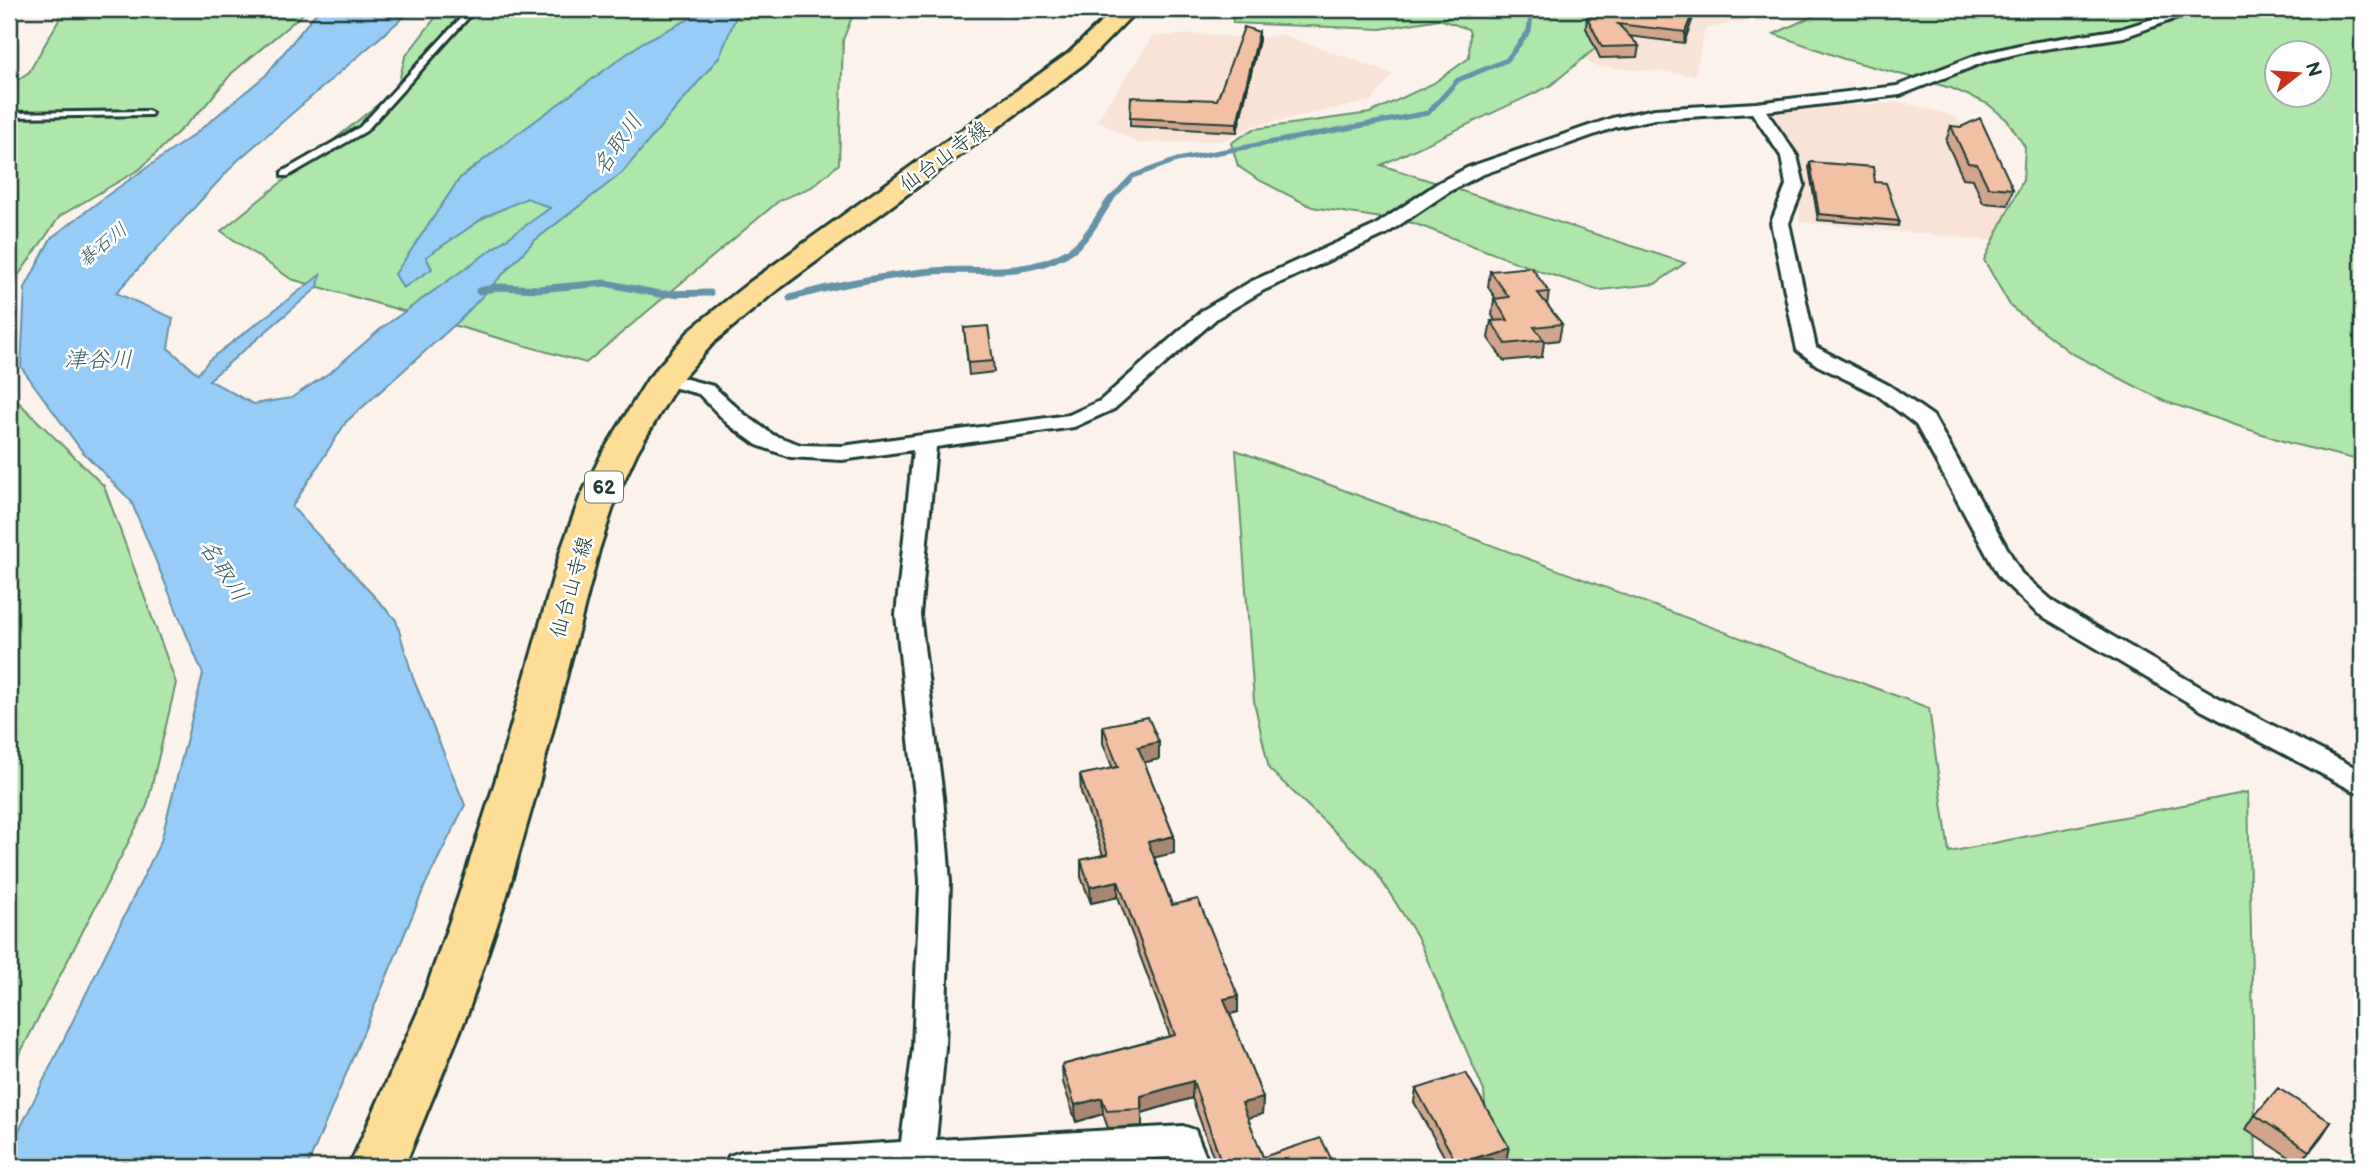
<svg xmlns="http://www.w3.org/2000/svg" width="2371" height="1176" font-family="'Balsamiq Sans','Klee One',sans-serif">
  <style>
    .built { fill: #f9e3d6 }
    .green { fill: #afe6a9; stroke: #67926e; stroke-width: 2; fill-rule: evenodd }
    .water { fill: #96ccf5; stroke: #6693a8; stroke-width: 2 }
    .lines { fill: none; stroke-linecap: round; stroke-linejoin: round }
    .stream-far1 { stroke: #6693a8; stroke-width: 5 }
    .stream { stroke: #6693a8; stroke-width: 7 }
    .lane-casing { stroke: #1f3d34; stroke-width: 6 }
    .street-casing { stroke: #1f3d34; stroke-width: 6 }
    .primary-casing { stroke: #1f3d34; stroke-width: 6 }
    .lane { fill: #fff; fill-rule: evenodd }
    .street { fill: #fff; fill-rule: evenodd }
    .primary { fill: #fedd96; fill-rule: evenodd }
    .wall { fill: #d0a58b; stroke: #1f3d34; stroke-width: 2 }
    .shaded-wall { fill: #a98671; stroke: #1f3d34; stroke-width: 2 }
    .building { fill: #f2c0a2; stroke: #1f3d34; stroke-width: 2 }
    .labels { text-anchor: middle; stroke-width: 5; stroke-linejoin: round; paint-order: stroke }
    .far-water-label { font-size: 19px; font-style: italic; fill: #3d6164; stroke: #fff }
    .shield { fill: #fff; stroke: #627771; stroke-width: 2 }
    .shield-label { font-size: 19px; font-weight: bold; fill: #1f3d34 }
    .street-label { font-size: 21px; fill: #1f3d34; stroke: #fff }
    .water-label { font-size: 23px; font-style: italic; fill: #3d6164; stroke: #fff }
  </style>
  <rect width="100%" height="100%" fill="#fcf2ec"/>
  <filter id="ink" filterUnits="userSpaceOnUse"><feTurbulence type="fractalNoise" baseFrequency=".0143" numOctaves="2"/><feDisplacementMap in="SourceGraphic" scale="14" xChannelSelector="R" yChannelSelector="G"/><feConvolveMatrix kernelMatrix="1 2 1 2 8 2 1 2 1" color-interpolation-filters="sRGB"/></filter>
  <g filter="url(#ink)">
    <!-- built -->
    <path class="built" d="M1619 9H1761L1764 16 1705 29 1695 75 1593 66 1575 49Z
      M1201 34 1258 39 1281 34 1393 74 1372 101 1253 126 1223 141 1138 143 1097 120 1153 36Z
      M1901 102 1951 115 1991 147 2018 243 1800 222 1798 158 1767 111Z"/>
    <!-- green -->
    <path class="green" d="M60 9H309L232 73 204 107 140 169 60 216 18 276 9 333V86L29 72 59 20Z
      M442 9H855L843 40 839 164 812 187 780 200 586 363 291 279 221 231 397 89 405 57Z
      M1232 9H1638L1621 27 1550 86 1381 165 1685 263 1655 284 1600 290 1542 272 1413 223 1312 207 1257 179 1238 166 1231 143 1254 129 1370 113 1434 83 1469 58 1470 33 1468 29 1439 19 1381 29 1233 23Z
      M1828 9H2362V461L2289 443 2164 401 2071 353 2011 307 1984 260 2023 180 2025 147 2007 120 1988 104 1951 88 1844 59 1774 34ZM2276 52H2318V94H2276Z
      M9 393 104 486 176 683 147 806 9 1075Z
      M1236 450 1929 708 1949 852 2248 792 2256 1167H1490L1484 1091 1417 936 1374 869 1269 769 1254 701Z"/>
    <!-- water -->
    <path class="water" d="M319 9H413L237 161 116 293 173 318 168 348 198 374 209 360 320 275 318 287 209 380 253 404 291 398 332 371 383 327 550 208 527 198 485 217 426 257 432 269 403 288 395 274 460 178 516 135 643 42 709 9H739L720 56 622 173 534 241 460 320 346 422 292 507 396 620 413 678 465 805 426 883 307 1167H9V1151L161 841 203 674 131 501 82 451 21 367 25 288 51 238 109 194 195 134 266 75Z"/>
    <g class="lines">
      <!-- stream-far1 -->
      <path class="stream-far1" d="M1110 200 1133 176 1177 160 1428 113 1458 80 1507 60 1529 31 1531 16 1528 9"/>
      <!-- stream -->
      <path class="stream" d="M479 291 499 287 538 289 605 283 659 294 710 293
        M790 298C836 284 884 276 932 271 975 268 1023 277 1063 255 1087 243 1096 219 1111 199"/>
      <defs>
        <path id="lane" d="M469 9H476L366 131 288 176H282V172L360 127Z
          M148 111 152 113 151 115 9 117V113Z"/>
        <path id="street" d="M2184 9H2210L2208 12 2174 19 2124 37 2024 52 1987 61 1900 95 1766 111 1797 156 1804 185 1789 223 1816 347 1890 386 1933 416 2021 573 2055 603 2219 698 2362 771V793L2352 790 2201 710 2037 613 1999 577 1916 425 1876 394 1817 365 1797 350 1771 223 1786 185 1781 156 1752 113 1655 119 1616 127 1481 175 1450 191 1386 234 1264 290 1217 318 1114 409 1074 427 936 447 920 615 943 797 950 882 945 1048 936 1140 1183 1126 1195 1130 1210 1167H1176L1172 1157 996 1167H724L729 1156 741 1152 901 1142 913 1048 920 882 915 797 896 615 913 450 842 460 790 457 757 445 728 424 699 394 657 383 654 379 657 375 664 373 713 386 744 414 773 435 801 445 842 446 1069 415 1100 401 1203 310 1250 282 1374 226 1438 183 1469 167 1612 118 1655 109 1756 103 1897 86 1977 55 2024 44 2121 29Z"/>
        <path id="primary" d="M1115 9H1138L1085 63 772 294 714 342 678 383 637 452 616 498 599 550 540 779 507 895 468 1012 404 1167H349L418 1012 459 895 496 779 561 550 580 498 603 452 648 379 692 328 750 282 1069 53Z"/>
      </defs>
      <!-- lane casing -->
      <use href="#lane" class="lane-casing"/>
      <!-- street casing -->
      <use href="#street" class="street-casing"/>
      <!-- primary casing -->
      <use href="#primary" class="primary-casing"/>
      <!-- lane -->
      <use href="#lane" class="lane"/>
      <!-- street -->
      <use href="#street" class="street"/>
      <!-- primary -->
      <use href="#primary" class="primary"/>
    </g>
    <!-- wall -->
    <path class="wall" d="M1696 9 1684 43 1629 36 1639 46 1637 57 1600 58 1586 28 1587 17Z
      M1259 32V40L1237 132 1130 126V118L1217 100Z
      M1951 126 2013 189 2008 205 1983 203 1973 179 1963 178 1946 141Z
      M1810 162 1875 182 1899 221 1898 226 1818 220 1809 167Z
      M1490 271 1549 292 1547 305 1562 324 1559 340 1544 342 1542 357 1504 361 1488 338 1491 321H1495L1492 315 1494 299H1496L1488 287Z
      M964 328 993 361 994 372 969 375Z
      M1103 726 1159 742V759L1144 762 1174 836V853L1154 857 1172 905 1238 1012 1230 1014 1263 1098 1262 1114 1248 1118 1263 1157 1335 1167H1217L1192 1098 1142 1113V1126L1108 1128 1103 1114 1076 1122 1063 1082 1062 1065 1170 1036 1118 897 1091 903 1081 877V860L1103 855 1081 792 1080 775 1113 769 1103 743Z
      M1416 1089 1506 1160 1485 1167H1450L1414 1102Z
      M2255 1115 2331 1122 2300 1164 2246 1129Z"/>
    <!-- shaded-wall -->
    <path class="shaded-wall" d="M1694 9H1696L1684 43 1685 32Z
      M1259 32V40L1237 132V123Z
      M1159 742V759L1139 764 1138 747Z
      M1174 836V853L1148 859V842Z
      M1118 881V897L1091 903 1090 887Z
      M1238 996V1012L1223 1016 1224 999Z
      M1193 1081 1192 1098 1142 1113 1141 1096Z
      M1102 1098 1103 1114 1076 1122 1075 1105Z
      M1263 1098 1262 1114 1242 1120V1103Z
      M2331 1122 2322 1136 2300 1164 2309 1151Z
      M1509 1147 1506 1160 1485 1167H1457V1164Z"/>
    <!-- building -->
    <path class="building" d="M1637 9H1694L1685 32 1618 24 1639 46 1602 47 1587 17Z
      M1244 27 1259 32 1237 123 1130 118 1131 97 1217 100Z
      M1980 118 2013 189 1988 187 1977 164 1968 163 1951 126 1961 127Z
      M1810 162 1873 167 1875 182 1886 183 1899 221 1819 214Z
      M1531 267 1549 292 1538 293 1562 324 1534 327 1544 340 1506 344 1491 321 1508 320 1494 299 1509 297 1490 271Z
      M988 326 993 361 968 363 964 328Z
      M1148 717 1159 742 1138 747 1174 836 1148 842 1172 905 1198 899 1238 996 1224 999 1263 1098 1242 1103 1263 1157 1321 1138 1335 1167H1223L1193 1081 1141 1096V1109L1107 1111 1102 1098 1075 1105 1062 1065 1175 1035 1118 881 1090 887 1081 860 1108 854 1080 775 1118 767 1103 726Z
      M1466 1073 1509 1147 1457 1164 1416 1089Z
      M2278 1088 2331 1122 2309 1151 2255 1115Z"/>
  </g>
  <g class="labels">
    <!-- far-water labels -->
    <g class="far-water-label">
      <text transform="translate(102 244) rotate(-39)" y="7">碁石川</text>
    </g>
    <!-- shield labels -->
    <rect class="shield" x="585" y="471.5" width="38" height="31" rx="5"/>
    <g class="shield-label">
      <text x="604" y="494">62</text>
    </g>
    <!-- street labels -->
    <g class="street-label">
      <text transform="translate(944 156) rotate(-36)" y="7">仙台山寺線</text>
      <text transform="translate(571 587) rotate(-74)" y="7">仙台山寺線</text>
    </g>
    <!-- water labels -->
    <g class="water-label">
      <text transform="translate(617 144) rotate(-55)" y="8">名取川</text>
      <text x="98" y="367">津谷川</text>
      <text transform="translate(224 570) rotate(57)" y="8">名取川</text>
    </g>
  </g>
  <!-- margin -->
  <rect width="2371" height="1176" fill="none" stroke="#fff" stroke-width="35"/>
  <rect x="18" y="18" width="2336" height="1141" fill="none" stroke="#1f3d34" stroke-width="2.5" filter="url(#ink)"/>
  <!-- north arrow -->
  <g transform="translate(2298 74) rotate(73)"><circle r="33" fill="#ffffff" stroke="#a5b1ae" stroke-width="2"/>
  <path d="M0-5L12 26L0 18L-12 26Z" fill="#c8321e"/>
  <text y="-10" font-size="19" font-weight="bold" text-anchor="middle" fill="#1f3d34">N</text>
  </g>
</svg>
